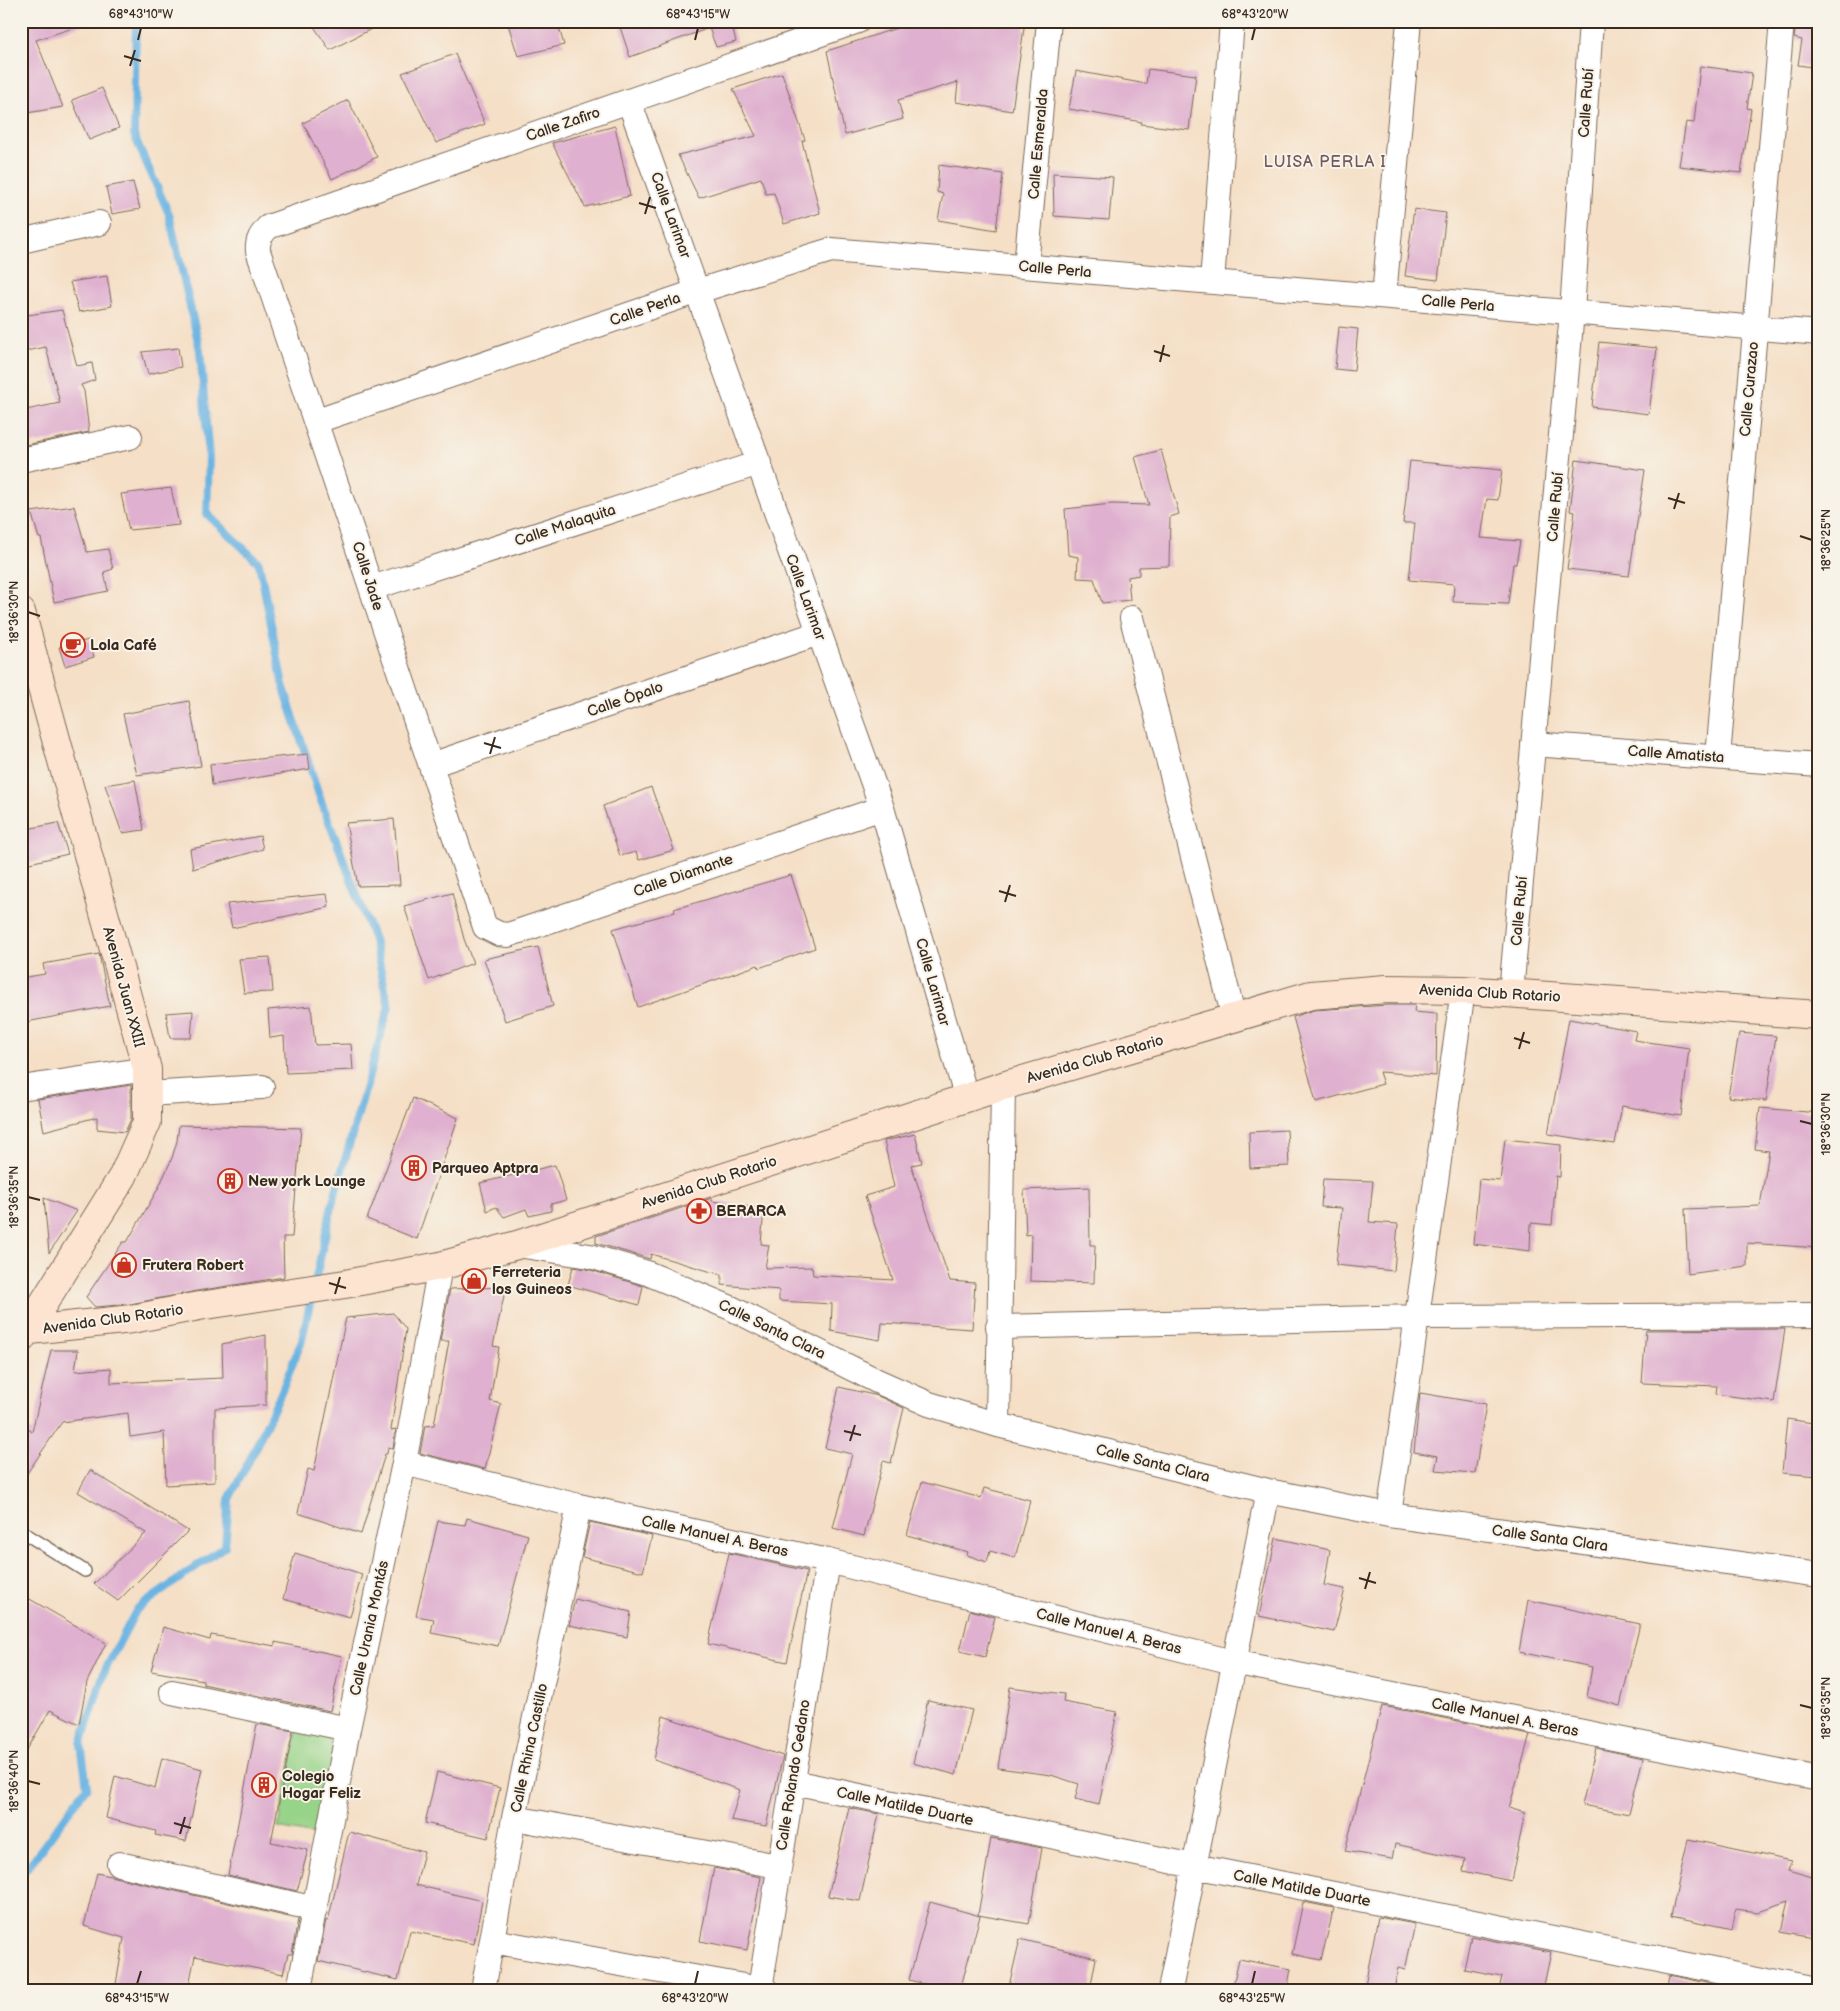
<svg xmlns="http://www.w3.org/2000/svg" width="1840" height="2011" font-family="'Balsamiq Sans',sans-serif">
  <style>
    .green { fill: #97d388; stroke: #697e53 }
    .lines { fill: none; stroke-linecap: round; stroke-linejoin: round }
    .stream { stroke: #6ab4e2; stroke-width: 8 }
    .building { fill: #dfb0cf }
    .service-casing { stroke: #7c6959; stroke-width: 14 }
    .minor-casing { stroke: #7c6959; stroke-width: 26 }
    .secondary-casing { stroke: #7c6959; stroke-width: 30 }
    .service { stroke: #fff; stroke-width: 11 }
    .minor { stroke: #fff; stroke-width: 24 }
    .secondary { stroke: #fde4d0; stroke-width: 28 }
    .ticks { fill: none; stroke: #3b2a1e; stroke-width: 2 }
    .labels { text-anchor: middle; stroke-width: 4; stroke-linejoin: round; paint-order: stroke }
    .street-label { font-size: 15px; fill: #3b2a1e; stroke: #f7f3e8 }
    .poi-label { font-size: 15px; font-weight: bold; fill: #3b2a1e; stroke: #f7f3e8; text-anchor: start }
    .neighbourhood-label { font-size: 16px; letter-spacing: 1px; fill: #74595c; stroke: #f7f3e8 }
    .neatline { fill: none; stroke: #3b2a1e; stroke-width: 2 }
    .ticks-label { font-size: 12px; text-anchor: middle; fill: #3b2a1e }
  </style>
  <rect width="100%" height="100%" fill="#f7f3e8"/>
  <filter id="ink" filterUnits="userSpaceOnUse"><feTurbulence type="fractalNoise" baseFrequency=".02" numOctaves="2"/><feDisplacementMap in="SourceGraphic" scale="10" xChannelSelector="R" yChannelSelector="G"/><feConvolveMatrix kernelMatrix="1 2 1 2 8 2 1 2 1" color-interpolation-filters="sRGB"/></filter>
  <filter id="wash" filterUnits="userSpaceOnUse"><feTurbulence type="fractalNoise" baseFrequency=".0096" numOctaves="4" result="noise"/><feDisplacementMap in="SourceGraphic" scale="20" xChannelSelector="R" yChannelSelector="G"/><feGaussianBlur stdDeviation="1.12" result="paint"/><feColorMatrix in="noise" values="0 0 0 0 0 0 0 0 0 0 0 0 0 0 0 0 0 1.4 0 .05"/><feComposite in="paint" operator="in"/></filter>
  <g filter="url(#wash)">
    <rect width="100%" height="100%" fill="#f5dfc6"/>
    <!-- green -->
    <path class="green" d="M298 1726 339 1735 319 1836 278 1828Z"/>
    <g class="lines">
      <!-- stream -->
      <path class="stream" d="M136 21 134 135 169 214 200 350 209 458 207 514 259 563 283 685 320 798 374 940 389 1006 332 1205 315 1282
        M21 1874 28 1867 87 1787 81 1744 104 1672 137 1609 225 1546 229 1499 251 1457 281 1393 302 1340 312 1294"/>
    </g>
    <g id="blocks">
      <!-- building -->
      <path class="building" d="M21 21H82V25L36 40 63 107 21 114Z
        M310 21H387L330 50Z
        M507 21H557L564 45 518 56Z
        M618 21H731L736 42 716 47 709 28 630 57Z
        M918 21H1025L1012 111 956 102 958 82 898 100 903 119 845 135 827 51Z
        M1797 21H1819V68L1798 65 1802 40 1794 38Z
        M455 54 485 124 436 143 402 73Z
        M1700 66 1752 73 1747 108 1751 109 1741 173 1679 166 1686 122 1694 123Z
        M1148 69 1196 75 1189 130 1141 124 1142 122 1069 109 1076 71 1146 84Z
        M782 73 805 140 802 141 820 213 784 224 774 193 766 194 761 178 699 198 678 155 756 136 733 89Z
        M102 88 119 128 89 140 72 100Z
        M348 100 377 157 332 179 303 123Z
        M615 126 630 196 585 207 552 143Z
        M939 165 1003 174 996 230 938 220 943 194 937 192Z
        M1053 173 1113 177 1109 220 1054 216Z
        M133 182 140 209 112 214 106 187Z
        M1414 209 1446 213 1438 280 1405 276Z
        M107 276 112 306 79 312 70 282Z
        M62 310 77 366 92 363 95 380 81 385 84 391 89 432 21 446V411L60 403 46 347 21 352V316Z
        M1339 327 1358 329 1354 371 1335 369Z
        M1599 342 1657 348 1649 414 1592 407Z
        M178 348 181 367 148 374 142 352Z
        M1161 450 1179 514 1170 517 1169 566 1139 567V575L1128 577 1130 600 1102 603 1094 579 1077 578 1078 557 1068 555 1065 509 1112 504 1149 505 1135 457Z
        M1576 460 1645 470 1629 576 1567 569 1575 512 1570 511Z
        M1410 461 1502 470 1498 500 1487 499 1481 538 1520 541 1516 564H1513L1508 604 1453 602 1454 584 1409 580 1415 523H1403Z
        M171 488 179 525 129 530 121 494Z
        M74 506 87 552 108 549 113 569 104 572 108 591 54 602 41 538H39L31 512Z
        M89 640 94 657 65 666 59 647Z
        M189 701 201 766 137 775 123 714Z
        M308 754 310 769 212 785 210 764Z
        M135 780 144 830 122 833 105 785Z
        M651 787 674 850 639 860 636 852 620 856 603 806Z
        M394 819 400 885 358 886 346 823Z
        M58 823 68 854 21 865V830Z
        M260 836 263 849 193 869 190 849Z
        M791 875 815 948 759 968 758 965 638 1007 613 929 675 912 674 909Z
        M452 893 464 939 473 963 429 980 404 906Z
        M327 894 329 907 232 928 227 904Z
        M538 947 553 1006 505 1021 484 959Z
        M99 954 110 1006 21 1023V978L45 974 43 964Z
        M270 957 273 992 244 993 239 959Z
        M1388 1005H1415L1414 1012 1437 1014 1436 1076 1379 1072 1383 1084 1316 1102 1293 1017 1314 1010Z
        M311 1006 315 1045 351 1044 353 1070 286 1073 284 1036 270 1038 268 1010Z
        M193 1011 191 1038H170L166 1013Z
        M1569 1019 1636 1031 1634 1040 1689 1048 1681 1116 1622 1106 1615 1144 1548 1134Z
        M1739 1033 1776 1036 1766 1101 1728 1097Z
        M131 1085V1119L125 1132 97 1129V1117L44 1131 38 1099Z
        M413 1098 458 1118 417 1239 367 1219Z
        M1760 1108 1819 1113V1248L1747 1243V1266L1688 1274 1685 1209 1760 1206 1769 1151 1755 1149Z
        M179 1125 301 1128 292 1237H283L284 1277 197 1291 130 1304 95 1307 86 1297 123 1242H127L159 1187 172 1158 177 1141Z
        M1287 1130 1289 1166 1250 1168 1249 1132Z
        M915 1134 922 1163 911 1165 950 1281 975 1283 972 1329 882 1323 880 1340 831 1331 832 1304 779 1301V1290L722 1285V1275L651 1254 650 1259 596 1243V1236L712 1198V1201L764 1209 761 1244 769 1245 765 1268 812 1267 813 1275 893 1280 865 1196 894 1187 884 1141Z
        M1505 1139 1561 1145 1560 1177 1556 1176 1552 1225 1531 1223 1530 1251 1473 1244 1479 1179 1500 1181Z
        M555 1165 566 1200 551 1204V1211L529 1216 526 1209 504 1217 496 1207 487 1211 480 1183Z
        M1323 1179 1373 1181 1369 1222 1398 1224 1394 1271 1336 1265 1342 1208 1321 1207Z
        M1089 1187 1090 1245H1095L1094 1283 1030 1281 1031 1234 1026 1235 1024 1190Z
        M44 1198 77 1211 49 1253Z
        M573 1267 587 1269 643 1286 639 1305 568 1285Z
        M506 1287 493 1346 499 1347 490 1401 501 1404 485 1469 420 1453 425 1426 434 1425 449 1341H440L450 1289Z
        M393 1313 406 1329 391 1430 396 1429 393 1448 388 1447 387 1454H385L361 1534 298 1513 308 1469 314 1471 346 1318Z
        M1785 1329 1774 1402 1716 1394 1717 1386 1642 1383 1646 1330Z
        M266 1335V1405L215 1408V1482L166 1485 164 1432 130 1437 128 1413 62 1422 21 1482 26 1457 21 1454V1424L32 1432 51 1350H78L75 1371 111 1368V1383L223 1378 222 1344Z
        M839 1387 878 1396 904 1408 891 1463 883 1461 864 1536 833 1528 852 1454 825 1448Z
        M1420 1393 1486 1404 1475 1473 1435 1470 1438 1456 1414 1452Z
        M1787 1419 1819 1424V1476L1782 1473Z
        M90 1470 188 1531 118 1601 94 1584 146 1533 78 1492Z
        M922 1482 981 1498 984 1488 1030 1500 1015 1558 990 1551 987 1562 967 1555 968 1552 907 1535Z
        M467 1518 528 1535 498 1646 431 1633 434 1619 416 1616 438 1521 465 1525Z
        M590 1522 652 1536 643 1572 582 1557Z
        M1276 1538 1330 1550 1324 1585 1345 1589 1334 1632 1259 1616Z
        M295 1553 362 1574 350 1617 283 1599Z
        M729 1553 807 1571 787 1662 708 1644Z
        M21 1594 106 1643 87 1682 79 1724 50 1710 21 1760Z
        M575 1599 631 1612 627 1637 569 1625Z
        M1528 1600 1640 1624 1620 1706 1587 1697 1592 1667 1519 1652Z
        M970 1610 995 1617 985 1657 960 1651Z
        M163 1627 210 1640 211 1635 275 1646V1642L342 1656 330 1711 203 1684V1680L151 1671Z
        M1010 1687 1064 1694 1063 1702 1117 1712 1099 1805 1075 1799 1079 1784 1051 1775 998 1768Z
        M928 1700 972 1710 956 1775 913 1763Z
        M1382 1706 1530 1735 1509 1808 1525 1813 1511 1881 1463 1871 1465 1859 1395 1844 1392 1859 1345 1851Z
        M663 1716 783 1756 766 1826 731 1820 740 1790 654 1760Z
        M257 1724 293 1731 271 1842 308 1850 297 1891 228 1875Z
        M1596 1748 1643 1758 1629 1814 1582 1805Z
        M162 1758 202 1769 186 1841 155 1835 156 1831 106 1818 115 1776 155 1788Z
        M437 1772 500 1788 488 1838 425 1823Z
        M849 1808 879 1814 860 1901 828 1896Z
        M349 1832 424 1852 416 1885 482 1901 474 1944 410 1931 398 1980 318 1961 326 1920 328 1921Z
        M991 1838 1042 1848 1029 1924 978 1915Z
        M1688 1839 1791 1861 1788 1870 1819 1879V1938L1781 1931 1788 1902 1758 1912 1736 1909 1732 1929 1671 1916Z
        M714 1868 761 1877 747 1950 700 1941Z
        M97 1873 298 1919 292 1954H288L283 1974 195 1956 188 1990H115L124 1938 84 1926Z
        M930 1902 980 1916 960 1990H946L909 1980Z
        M1303 1902 1334 1908 1321 1960 1292 1954Z
        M1378 1917 1415 1924 1405 1970 1398 1968 1394 1990H1364Z
        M1471 1936 1551 1952 1543 1990H1499L1502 1976 1464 1969Z
        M1020 1939 1096 1958 1090 1990H1008Z
        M1239 1959 1291 1969 1287 1990H1232Z
        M1670 1975 1726 1987 1725 1990H1667Z"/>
    </g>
  </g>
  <g filter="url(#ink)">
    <use href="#blocks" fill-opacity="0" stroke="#7c6959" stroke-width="1"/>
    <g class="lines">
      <defs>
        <path id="service" d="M21 1531 85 1571"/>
        <path id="minor" d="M858 21 268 227C261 235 257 240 258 251L485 927 499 934 508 935 882 808
          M629 101 882 808 967 1099
          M21 241 99 223
          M1026 266 1049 21
          M1212 282 1232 21
          M1384 296 1409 21
          M317 421 698 291 831 250 1819 333
          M21 460 130 437
          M372 588 759 463
          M1132 618 1234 1018
          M1533 744 1819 765
          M1718 757 1782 21
          M431 765 819 633
          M1511 993 1572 312 1591 21
          M21 1088 147 1069
          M147 1094 262 1087
          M517 1245 590 1256 647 1273 731 1308 877 1381 929 1404 998 1425 1268 1491 1389 1515 1819 1575
          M998 1327 1418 1317 1819 1315
          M998 1425 1003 1086
          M404 1463 579 1506 828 1561 1233 1662 1819 1779
          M1389 1515 1463 990
          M172 1692 348 1729
          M793 1782 1194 1866 1812 1990
          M514 1818 778 1866
          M119 1864 315 1909
          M492 1941 766 1990
          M760 1989 828 1561
          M299 1990 348 1729 404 1463 440 1266
          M483 1990 514 1818 579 1506
          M1170 1990 1268 1491"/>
        <path id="secondary" d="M21 612 147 1069V1122L123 1176 21 1339
          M21 1331 132 1319 199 1306 345 1284 440 1266 517 1245 1003 1086 1311 995 1386 989 1463 990 1819 1015"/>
      </defs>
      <!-- service casing -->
      <use href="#service" class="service-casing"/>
      <!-- minor casing -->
      <use href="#minor" class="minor-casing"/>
      <!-- secondary casing -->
      <use href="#secondary" class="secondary-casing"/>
      <!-- service -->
      <use href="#service" class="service"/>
      <!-- minor -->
      <use href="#minor" class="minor"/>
      <!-- secondary -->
      <use href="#secondary" class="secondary"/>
    </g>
  </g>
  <!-- ticks -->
  <path class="ticks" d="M138 40 141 28M695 40 698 28M1252 40 1255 28M124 56 141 61M130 66 135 50M639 203 656 208M645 214 650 197M1154 351 1170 356M1160 362 1164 345M1668 498 1685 503M1674 509 1679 493M1800 536 1812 540M28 612 40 616M484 743 501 748M490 754 495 737M999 891 1016 896M1005 902 1010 885M1514 1038 1530 1043M1519 1049 1524 1032M1800 1121 1812 1124M28 1197 40 1200M329 1283 346 1288M335 1294 340 1277M844 1431 861 1435M850 1441 855 1425M1359 1578 1376 1583M1365 1589 1370 1572M1800 1705 1812 1708M28 1781 40 1784M174 1823 191 1828M180 1834 185 1817M137 1984 141 1971M695 1984 698 1971M1252 1984 1255 1971"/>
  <!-- icons -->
  <defs>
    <symbol id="cafe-ring" viewBox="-11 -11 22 22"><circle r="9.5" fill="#f7f3e8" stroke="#c8321e" stroke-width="1.5"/><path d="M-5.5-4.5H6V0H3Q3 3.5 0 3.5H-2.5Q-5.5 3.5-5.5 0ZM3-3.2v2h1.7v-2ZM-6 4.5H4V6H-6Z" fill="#c8321e"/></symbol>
    <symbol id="building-ring" viewBox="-11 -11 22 22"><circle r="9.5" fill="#f7f3e8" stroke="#c8321e" stroke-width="1.5"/><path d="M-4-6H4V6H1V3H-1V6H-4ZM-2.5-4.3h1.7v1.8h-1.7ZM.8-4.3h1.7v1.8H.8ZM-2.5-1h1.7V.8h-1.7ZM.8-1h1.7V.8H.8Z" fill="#c8321e"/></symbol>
    <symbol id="pharmacy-ring" viewBox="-11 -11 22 22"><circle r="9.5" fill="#f7f3e8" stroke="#c8321e" stroke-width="1.5"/><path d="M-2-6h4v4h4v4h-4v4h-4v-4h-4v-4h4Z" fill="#c8321e"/></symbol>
    <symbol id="shop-ring" viewBox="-11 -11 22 22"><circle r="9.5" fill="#f7f3e8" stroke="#c8321e" stroke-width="1.5"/><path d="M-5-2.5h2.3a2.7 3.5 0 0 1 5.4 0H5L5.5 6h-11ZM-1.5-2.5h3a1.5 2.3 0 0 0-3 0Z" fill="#c8321e"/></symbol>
  </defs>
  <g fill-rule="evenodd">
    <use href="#cafe-ring" x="59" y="631" width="28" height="28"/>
    <use href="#building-ring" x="400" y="1154" width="28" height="28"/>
    <use href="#building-ring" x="216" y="1167" width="28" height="28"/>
    <use href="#pharmacy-ring" x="685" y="1197" width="28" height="28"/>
    <use href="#shop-ring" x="110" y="1251" width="28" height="28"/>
    <use href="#shop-ring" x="460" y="1267" width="28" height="28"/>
    <use href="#building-ring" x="250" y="1771" width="28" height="28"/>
  </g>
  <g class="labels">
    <!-- street labels -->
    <g class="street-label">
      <text transform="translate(1586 103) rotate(-86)" y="5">Calle Rubí</text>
      <text transform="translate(563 124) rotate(-19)" y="5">Calle Zafiro</text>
      <text transform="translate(1038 144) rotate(-85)" y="5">Calle Esmeralda</text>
      <text transform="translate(671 215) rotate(70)" y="5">Calle Larimar</text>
      <text transform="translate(1055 269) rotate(5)" y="5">Calle Perla</text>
      <text transform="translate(1458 303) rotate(5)" y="5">Calle Perla</text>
      <text transform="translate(645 309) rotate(-19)" y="5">Calle Perla</text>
      <text transform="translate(1749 389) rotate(-85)" y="5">Calle Curazao</text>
      <text transform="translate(1555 507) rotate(-85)" y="5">Calle Rubí</text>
      <text transform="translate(565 525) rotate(-18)" y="5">Calle Malaquita</text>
      <text transform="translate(368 576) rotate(72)" y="5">Calle Jade</text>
      <text transform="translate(806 597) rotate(70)" y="5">Calle Larimar</text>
      <text transform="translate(625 699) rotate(-19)" y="5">Calle Ópalo</text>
      <text transform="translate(1676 754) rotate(4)" y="5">Calle Amatista</text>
      <text transform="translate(683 875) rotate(-19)" y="5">Calle Diamante</text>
      <text transform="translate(1519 911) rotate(-85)" y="5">Calle Rubí</text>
      <text transform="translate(933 982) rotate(74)" y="5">Calle Larimar</text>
      <text transform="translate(124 987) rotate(75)" y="5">Avenida Juan XXIII</text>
      <text transform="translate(1490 993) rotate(3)" y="5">Avenida Club Rotario</text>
      <text transform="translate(1095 1059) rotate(-16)" y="5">Avenida Club Rotario</text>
      <text transform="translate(709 1182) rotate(-18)" y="5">Avenida Club Rotario</text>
      <text transform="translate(113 1319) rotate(-8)" y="5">Avenida Club Rotario</text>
      <text transform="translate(772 1329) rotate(26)" y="5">Calle Santa Clara</text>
      <text transform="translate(1153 1463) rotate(14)" y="5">Calle Santa Clara</text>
      <text transform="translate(715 1536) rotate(12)" y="5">Calle Manuel A. Beras</text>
      <text transform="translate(1550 1538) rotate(8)" y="5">Calle Santa Clara</text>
      <text transform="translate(369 1628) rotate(-78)" y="5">Calle Urania Montás</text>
      <text transform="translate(1109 1631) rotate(14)" y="5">Calle Manuel A. Beras</text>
      <text transform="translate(1505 1717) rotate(11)" y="5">Calle Manuel A. Beras</text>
      <text transform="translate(529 1748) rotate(-78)" y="5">Calle Rhina Castillo</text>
      <text transform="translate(793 1775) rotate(-81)" y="5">Calle Rolando Cedano</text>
      <text transform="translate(905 1806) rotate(12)" y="5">Calle Matilde Duarte</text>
      <text transform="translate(1302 1888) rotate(11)" y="5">Calle Matilde Duarte</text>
    </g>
    <!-- poi labels -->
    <g class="poi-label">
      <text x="90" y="650">Lola Café</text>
      <text x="432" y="1173">Parqueo Aptpra</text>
      <text x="248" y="1186">New york Lounge</text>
      <text x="716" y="1216">BERARCA</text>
      <text x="142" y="1270">Frutera Robert</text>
      <text x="492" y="1277">Ferreteria<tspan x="492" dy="17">los Guineos</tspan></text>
      <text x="282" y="1781">Colegio<tspan x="282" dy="17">Hogar Feliz</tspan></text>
    </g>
    <!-- neighbourhood labels -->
    <g class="neighbourhood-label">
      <text x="1325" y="167">LUISA PERLA I</text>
    </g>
  </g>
  <!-- margin -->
  <rect width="1840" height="2011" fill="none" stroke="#f7f3e8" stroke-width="55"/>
  <rect x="28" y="28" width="1784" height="1956" class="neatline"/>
  <g class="ticks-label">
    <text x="141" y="18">68°43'10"W</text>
    <text x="698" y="18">68°43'15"W</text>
    <text x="1255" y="18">68°43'20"W</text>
    <text transform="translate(1826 540) rotate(-90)" y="4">18°36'25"N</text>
    <text transform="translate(14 612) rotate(-90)" y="4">18°36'30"N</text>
    <text transform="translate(1826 1124) rotate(-90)" y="4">18°36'30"N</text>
    <text transform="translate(14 1197) rotate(-90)" y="4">18°36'35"N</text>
    <text transform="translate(1826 1708) rotate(-90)" y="4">18°36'35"N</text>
    <text transform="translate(14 1781) rotate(-90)" y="4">18°36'40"N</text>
    <text x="137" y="2002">68°43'15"W</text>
    <text x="695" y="2002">68°43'20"W</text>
    <text x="1252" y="2002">68°43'25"W</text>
  </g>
</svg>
